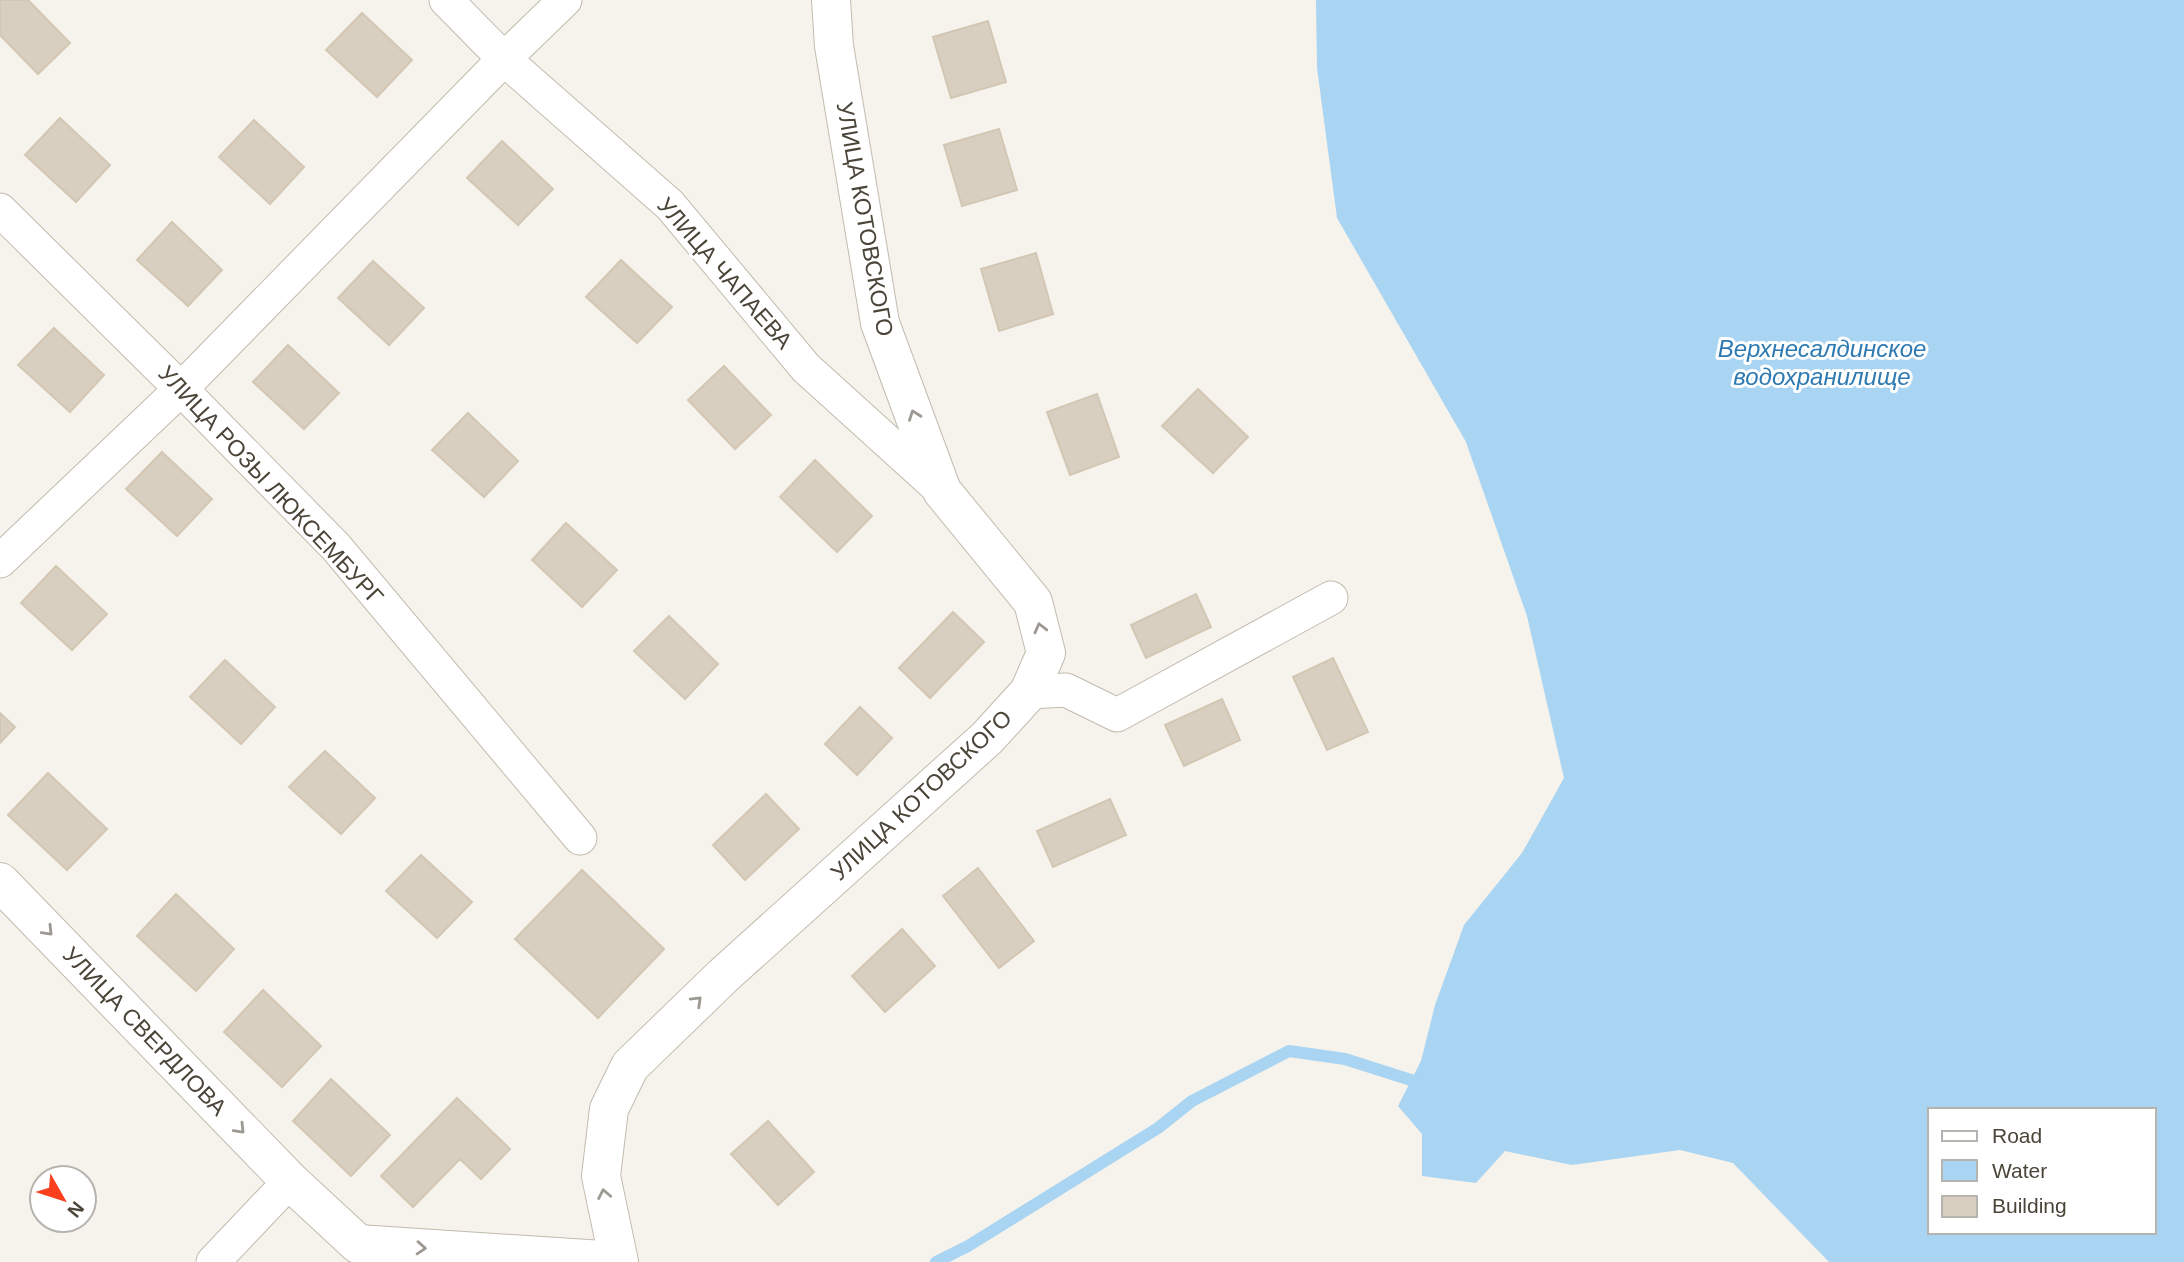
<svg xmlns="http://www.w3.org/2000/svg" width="2184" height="1262" font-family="Helvetica,sans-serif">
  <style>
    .water { fill: #a9d4f2; fill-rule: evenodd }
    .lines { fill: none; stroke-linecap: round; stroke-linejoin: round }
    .stream { stroke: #a9d4f2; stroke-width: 12 }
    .building { fill: #d8cfc1; stroke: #d3c7b4; stroke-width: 2 }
    .minor-casing { stroke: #c2bbae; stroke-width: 35 }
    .tertiary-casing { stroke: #c2bbae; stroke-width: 40 }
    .minor { stroke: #fff; stroke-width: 33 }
    .tertiary { stroke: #fff; stroke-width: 38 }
    .oneway { stroke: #9c9892 }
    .labels { text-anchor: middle; stroke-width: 6; stroke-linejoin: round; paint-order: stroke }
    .street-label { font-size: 23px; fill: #4b4439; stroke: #fff }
    .water-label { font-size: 24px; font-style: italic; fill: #2e7ab2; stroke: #fff }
  </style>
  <rect width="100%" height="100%" fill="#f6f3ec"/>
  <!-- water -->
  <path class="water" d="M1316 0H2184V1262H1829L1733 1163 1680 1150 1572 1165 1505 1151 1476 1183 1422 1176V1134L1398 1106 1421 1061 1435 1005 1464 925 1522 853 1564 778 1527 616 1466 442 1337 218 1317 68ZM1930 1110H2154V1232H1930Z"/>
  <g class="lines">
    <!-- stream -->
    <path class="stream" d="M936 1262 968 1246 1158 1128 1192 1101 1289 1051 1345 1059 1411 1080"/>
  </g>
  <!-- building -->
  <path class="building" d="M0 0H28L70 43 38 74 0 35Z
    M362 13 412 60 377 97 326 50Z
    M988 21 1006 82 951 98 933 37Z
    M60 118 110 165 76 202 25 155Z
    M254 120 304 167 270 204 219 157Z
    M999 129 1017 190 962 206 944 145Z
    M502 141 553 189 518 225 467 178Z
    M172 222 222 270 188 306 137 260Z
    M1036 253 1053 314 999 331 981 269Z
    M621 260 672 307 637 343 586 297Z
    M373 261 424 308 389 345 338 298Z
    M54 328 104 375 70 412 18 365Z
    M288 345 339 393 304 429 253 382Z
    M724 366 771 415 735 449 688 400Z
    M1198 389 1248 437 1213 473 1162 426Z
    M1097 394 1119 457 1070 475 1047 412Z
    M468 413 518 461 484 497 432 450Z
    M162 452 212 499 177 536 126 489Z
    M815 460 872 516 837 552 780 497Z
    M566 523 617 570 582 607 532 560Z
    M56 566 107 614 72 650 21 603Z
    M1196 594 1211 627 1146 658 1131 625Z
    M953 612 984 642 930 698 899 668Z
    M669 616 718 664 685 699 634 651Z
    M1333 658 1368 732 1327 750 1293 677Z
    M225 660 275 707 241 744 190 697Z
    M1222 699 1240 740 1184 766 1165 725Z
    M860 707 892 738 857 775 825 744Z
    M0 713 15 727 0 743Z
    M325 751 375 798 341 834 289 787Z
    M48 773 107 829 67 870 8 815Z
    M766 794 799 829 745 880 713 845Z
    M1110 799 1126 835 1053 867 1037 831Z
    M421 855 472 902 437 938 386 891Z
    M978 868 1034 941 999 968 943 896Z
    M582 870 664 949 598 1018 515 939Z
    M176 894 234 949 196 991 137 936Z
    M902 929 935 966 885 1012 852 976Z
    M263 990 321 1046 282 1087 224 1032Z
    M331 1079 390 1135 351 1176 293 1121Z
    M457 1098 510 1149 481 1179 460 1159 413 1207 381 1176Z
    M768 1121 814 1172 778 1205 731 1154Z"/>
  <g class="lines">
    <defs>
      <path id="minor" d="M446 0 504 59 670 205 806 368 942 491
        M0 210 181 389 336 547 580 838
        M0 561 181 389 504 59 565 0
        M1029 692 1066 690 1117 715 1331 598
        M213 1262 290 1181"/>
      <path id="tertiary" d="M0 882 290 1181 358 1244 618 1261
        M619 1262 601 1176 609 1109 630 1066 723 976 987 738 1029 692 1046 653 1033 602 942 491 880 323 834 46 831 0"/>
    </defs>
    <!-- minor casing -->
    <use href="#minor" class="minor-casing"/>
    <!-- tertiary casing -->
    <use href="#tertiary" class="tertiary-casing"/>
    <!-- minor -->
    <use href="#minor" class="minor"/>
    <!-- tertiary -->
    <use href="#tertiary" class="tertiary"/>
  </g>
  <!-- one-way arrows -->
  <defs><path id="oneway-chevron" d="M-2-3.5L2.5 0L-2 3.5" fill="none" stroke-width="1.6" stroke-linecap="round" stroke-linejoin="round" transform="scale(1.75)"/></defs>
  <g class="oneway">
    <use href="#oneway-chevron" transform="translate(914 415) rotate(-110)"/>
    <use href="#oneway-chevron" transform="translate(1040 628) rotate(-104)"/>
    <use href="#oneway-chevron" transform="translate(48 931) rotate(46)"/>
    <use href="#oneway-chevron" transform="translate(697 1001) rotate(-44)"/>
    <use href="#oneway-chevron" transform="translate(240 1129) rotate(46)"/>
    <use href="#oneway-chevron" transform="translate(604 1194) rotate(-101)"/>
    <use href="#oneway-chevron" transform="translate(421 1248) rotate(4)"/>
  </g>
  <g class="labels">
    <!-- street labels -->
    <g class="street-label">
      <text transform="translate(865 219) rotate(80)" y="8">УЛИЦА КОТОВСКОГО</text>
      <text transform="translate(725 273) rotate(49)" y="8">УЛИЦА ЧАПАЕВА</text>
      <text transform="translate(271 485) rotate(47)" y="8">УЛИЦА РОЗЫ ЛЮКСЕМБУРГ</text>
      <text transform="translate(921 795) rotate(-43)" y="8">УЛИЦА КОТОВСКОГО</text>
      <text transform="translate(145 1031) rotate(46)" y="8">УЛИЦА СВЕРДЛОВА</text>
    </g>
    <!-- water labels -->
    <g class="water-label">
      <text x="1822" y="357">Верхнесалдинское<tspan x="1822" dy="28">водохранилище</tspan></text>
    </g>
  </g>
  <!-- legend -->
  <rect x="1928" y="1108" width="228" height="126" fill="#ffffff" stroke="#b7b4b0" stroke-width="2"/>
  <rect x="1942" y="1131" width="35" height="10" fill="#ffffff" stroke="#b7b4b0" stroke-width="2"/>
  <text x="1992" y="1143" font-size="21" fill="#4b4439">Road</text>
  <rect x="1942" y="1160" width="35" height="21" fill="#a9d4f2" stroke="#b7b4b0" stroke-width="2"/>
  <text x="1992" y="1178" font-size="21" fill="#4b4439">Water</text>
  <rect x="1942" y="1196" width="35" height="21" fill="#d8cfc1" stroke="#b7b4b0" stroke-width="2"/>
  <text x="1992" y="1213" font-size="21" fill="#4b4439">Building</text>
  <!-- north arrow -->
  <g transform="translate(63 1199) rotate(129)"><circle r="33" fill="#ffffff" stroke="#b7b4b0" stroke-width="2"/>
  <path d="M0-5L12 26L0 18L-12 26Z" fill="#fc3f1d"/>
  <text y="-10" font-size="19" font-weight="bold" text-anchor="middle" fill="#4b4439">N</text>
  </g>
</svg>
